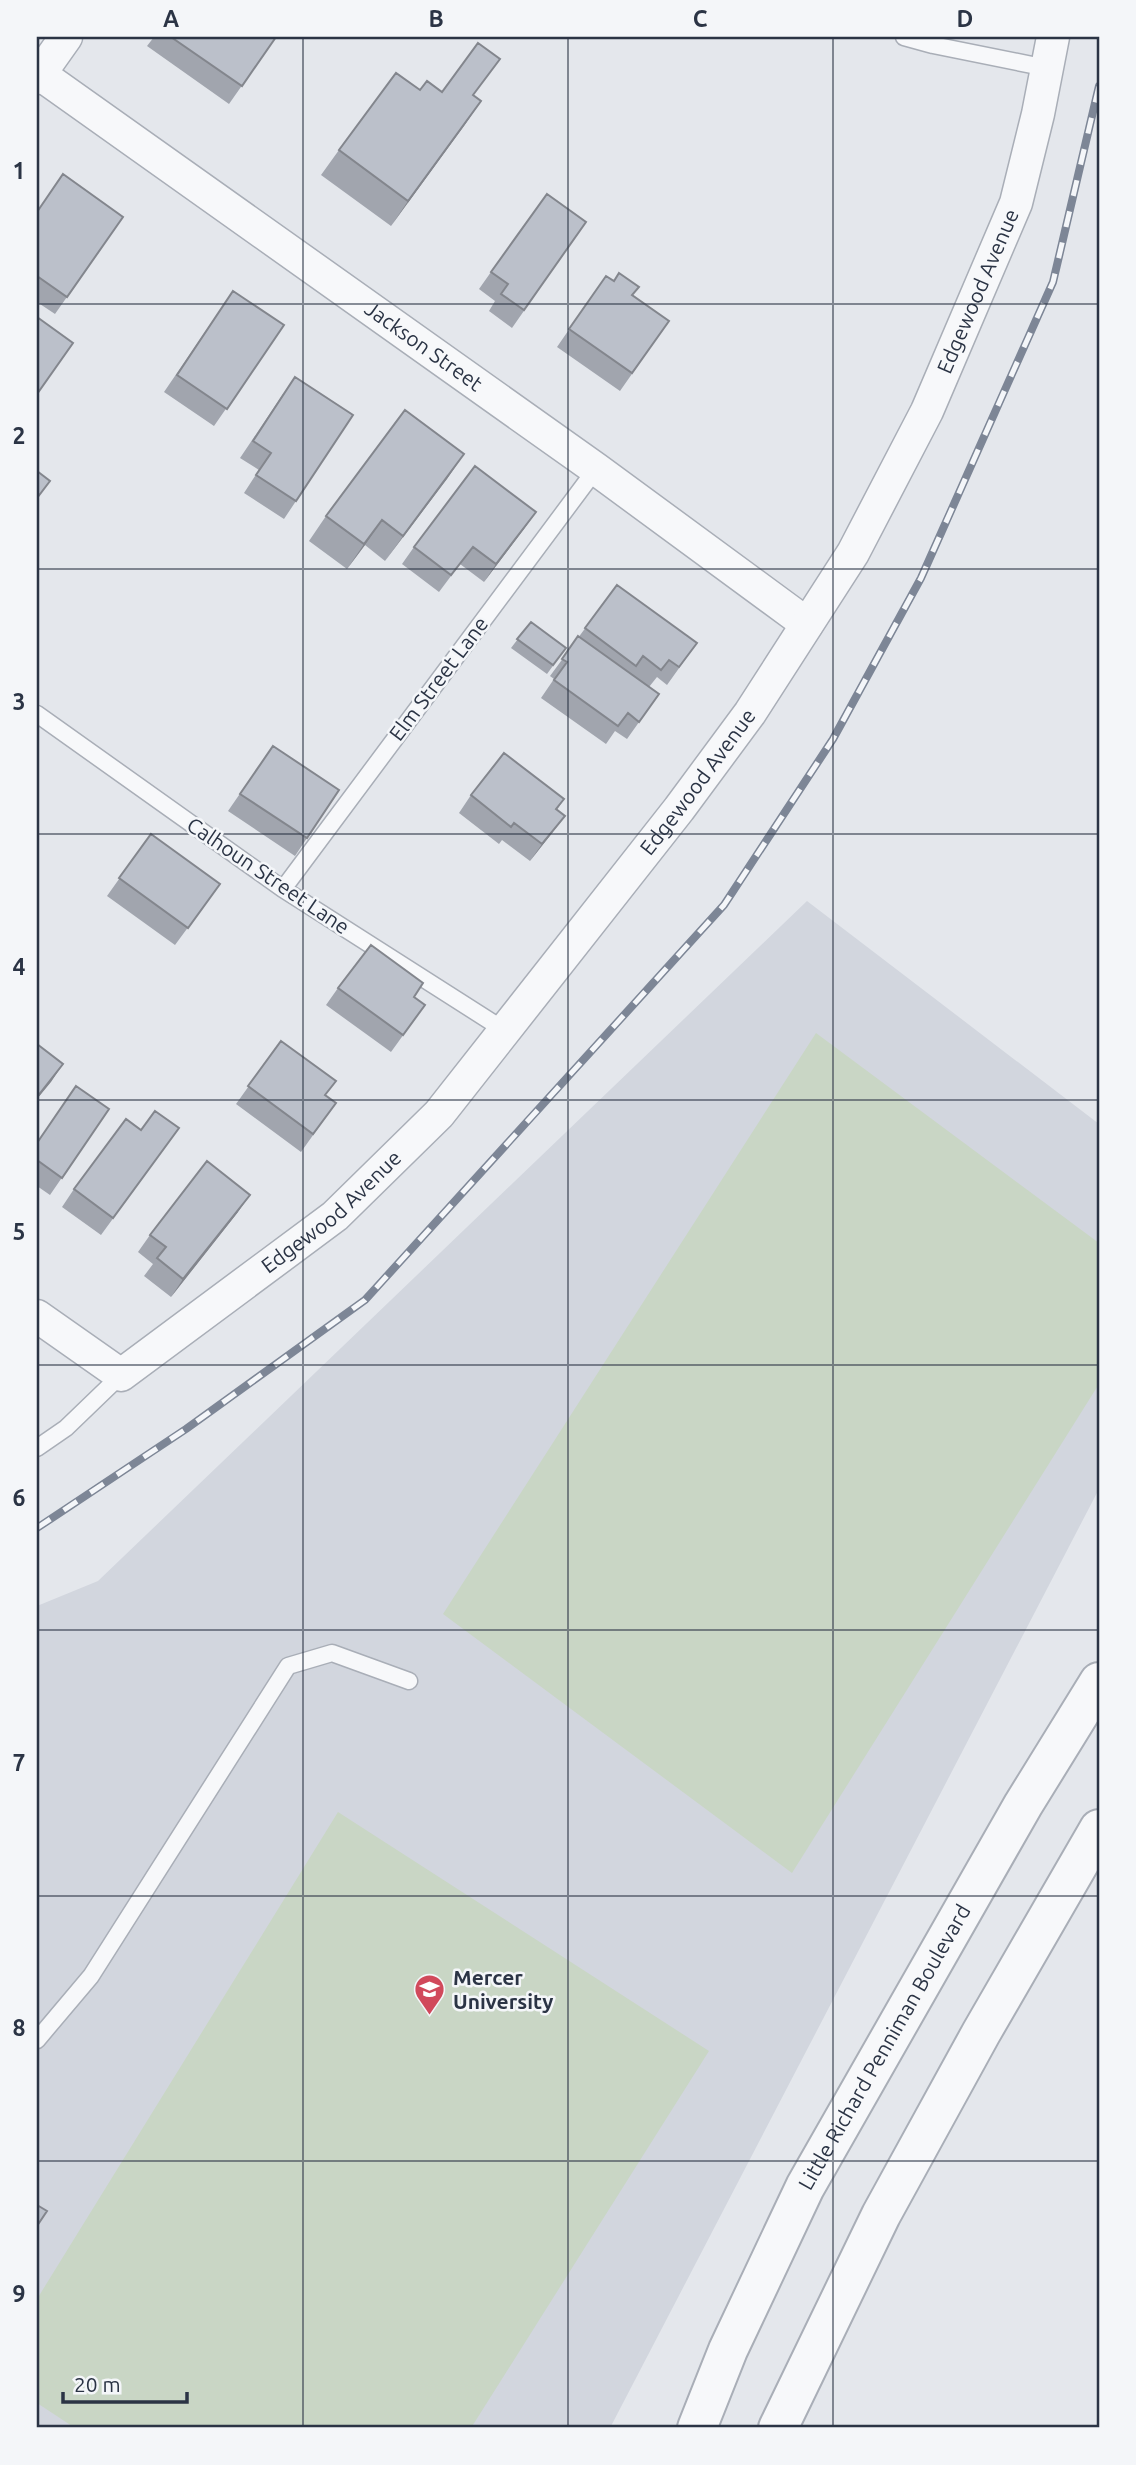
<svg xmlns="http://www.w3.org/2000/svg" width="1136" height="2465" font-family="Ubuntu,sans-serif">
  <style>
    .built { fill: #d2d6de }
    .green { fill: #c9d6c5 }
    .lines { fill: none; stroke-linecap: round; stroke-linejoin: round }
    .service-casing { stroke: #a9aeb7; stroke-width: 19 }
    .minor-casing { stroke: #a9aeb7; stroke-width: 35 }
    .tertiary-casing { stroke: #a9aeb7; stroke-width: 42 }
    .service { stroke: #f7f8fa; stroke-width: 16 }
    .minor { stroke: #f7f8fa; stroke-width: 32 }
    .tertiary { stroke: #f7f8fa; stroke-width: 38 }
    .rail-casing { stroke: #7d8696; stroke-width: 8 }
    .rail { stroke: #f4f6f9; stroke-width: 5; stroke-dasharray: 16; stroke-linecap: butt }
    .wall { fill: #a1a5ae }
    .shaded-wall { fill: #83868d }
    .building { fill: #bbc0ca; stroke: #83868d; stroke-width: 2 }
    .grid { fill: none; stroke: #2b3445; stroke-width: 2; stroke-opacity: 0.55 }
    .labels { text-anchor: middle; stroke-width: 5; stroke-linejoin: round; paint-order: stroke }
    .street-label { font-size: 21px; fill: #2b3445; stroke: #f4f6f9 }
    .poi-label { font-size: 21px; font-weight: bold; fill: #2b3445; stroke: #f4f6f9; text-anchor: start }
    .neatline { fill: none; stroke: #2b3445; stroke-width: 2.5 }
    .grid-label { font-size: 23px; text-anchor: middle; font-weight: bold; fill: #2b3445 }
  </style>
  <rect width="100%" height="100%" fill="#e4e7ec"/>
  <!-- built -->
  <path class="built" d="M807 901 1099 1124V1489L610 2428H37V1606L98 1581Z"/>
  <!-- green -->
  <path class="green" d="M816 1033 1099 1243V1384L792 1873 443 1614Z
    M338 1812 709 2051 471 2428H75L37 2403V2299Z"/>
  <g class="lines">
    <defs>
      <path id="service" d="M904 37 933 45 1047 68
        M37 714 283 889 504 1030
        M283 889 596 469
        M37 1448 66 1428 121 1375
        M37 2040 91 1976 288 1666 332 1653 409 1681"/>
      <g id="minor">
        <path id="s1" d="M37 72 596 469 807 624"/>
        <path d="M37 78 66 37"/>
        <path id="s2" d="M37 1316 121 1375 335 1216 439 1114 679 809 750 713 853 553 927 411 1016 203 1038 114 1053 37"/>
      </g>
      <g id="tertiary">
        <path id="s3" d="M697 2428 728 2350 805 2187 1023 1805 1099 1682"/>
        <path d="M778 2428 881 2215 981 2033 1099 1829"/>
      </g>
    </defs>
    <!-- service casing -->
    <use href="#service" class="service-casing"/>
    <!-- minor casing -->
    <use href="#minor" class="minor-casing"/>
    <!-- tertiary casing -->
    <use href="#tertiary" class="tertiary-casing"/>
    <!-- service -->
    <use href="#service" class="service"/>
    <!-- minor -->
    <use href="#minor" class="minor"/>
    <!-- tertiary -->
    <use href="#tertiary" class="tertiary"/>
    <defs>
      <path id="rail" d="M37 1528 186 1429 365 1300 724 905 833 739 921 578 1053 282 1099 86"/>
    </defs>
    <!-- rail casing -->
    <use href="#rail" class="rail-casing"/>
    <!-- rail -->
    <use href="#rail" class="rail"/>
  </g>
  <!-- wall -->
  <path class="wall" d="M154 37H276L229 104 147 46Z
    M420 90 442 92 474 96 481 101 391 226 321 175 339 150Z
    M37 212 123 217 55 314 37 302Z
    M586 222 512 328 489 311 495 301 479 289 491 272Z
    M606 276 669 321 620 391 557 347Z
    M233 291 284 325 214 426 164 392Z
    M283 394 296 501 284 519 244 493 259 470 240 458Z
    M464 454 385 561 365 545 347 569 309 541 326 516Z
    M536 512 484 582 460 564 439 592 402 564 414 547Z
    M617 585 697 643 667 685 657 677 649 687 659 694 627 739 615 731 606 744 541 698 554 679 550 676Z
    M531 622 566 648 547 674 511 648Z
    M273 746 339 790 295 856 228 811Z
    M471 795 564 799 557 810 552 833 530 861 502 840 499 844 459 813Z
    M151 834 220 884 175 945 107 896Z
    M338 988 414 997 425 1005 391 1052 326 1005Z
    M281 1041 325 1095 336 1103 301 1152 236 1104Z
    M109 1109 50 1195 37 1186V1143Z
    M179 1128 101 1235 62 1207 74 1189 141 1130Z
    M238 1212 171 1297 144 1276 153 1264 138 1252 150 1235Z"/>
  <!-- shaded-wall -->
  <path class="shaded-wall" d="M481 101 464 126 391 226 408 201Z
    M464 454 447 479 385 561 403 536Z
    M536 512 524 529 484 582 496 564Z
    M382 520 365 545 347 569 364 544Z
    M565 816 552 833 530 861 542 844Z
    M63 1064 51 1082 37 1099V1097Z
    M250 1195 238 1212 171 1297 183 1279Z"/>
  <!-- building -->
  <path class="building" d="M171 37H276L242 86Z
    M478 43 500 59 473 95 481 101 408 201 339 150 396 73 420 90 427 81 442 92Z
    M63 174 123 217 67 297 37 276V212Z
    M547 194 586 222 524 310 501 294 508 284 491 272Z
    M619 273 639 287 632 295 669 321 632 373 569 329 606 276 614 281Z
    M233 291 284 325 227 409 177 375Z
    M37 317 73 343 37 394Z
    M295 377 353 415 296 501 256 475 271 453 253 441Z
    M405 410 464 454 403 536 382 520 364 544 326 516Z
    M475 466 536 512 496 564 473 547 451 575 414 547Z
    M37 471 50 481 37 498Z
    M617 585 697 643 679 667 669 660 661 670 643 656 636 666 585 628Z
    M531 622 566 648 553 665 517 639Z
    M578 636 659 694 639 722 628 713 618 726 554 680 567 662 562 659Z
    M273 746 339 790 307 838 240 794Z
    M504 753 564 799 556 809 565 816 542 844 514 823 511 827 471 795Z
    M151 834 220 884 188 928 119 878Z
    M371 945 423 983 414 997 425 1005 403 1035 338 988Z
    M281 1041 336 1081 325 1095 336 1103 313 1134 248 1086Z
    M37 1044 63 1064 37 1097Z
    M76 1086 109 1109 62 1178 37 1160V1143Z
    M155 1111 179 1128 113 1218 74 1189 126 1119 141 1130Z
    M207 1161 250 1195 183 1279 157 1258 166 1247 150 1235Z
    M37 2205 47 2211 37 2226Z"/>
  <!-- grid -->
  <path class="grid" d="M303 37V2428M568 37V2428M833 37V2428M37 304H1099M37 569H1099M37 834H1099M37 1100H1099M37 1365H1099M37 1630H1099M37 1896H1099M37 2161H1099"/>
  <!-- icons -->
  <defs>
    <symbol id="university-pin" viewBox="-11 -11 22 30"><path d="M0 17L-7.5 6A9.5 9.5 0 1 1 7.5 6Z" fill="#d1495b" stroke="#f4f6f9"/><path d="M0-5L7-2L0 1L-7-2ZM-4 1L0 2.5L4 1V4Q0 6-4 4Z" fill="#fff"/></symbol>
  </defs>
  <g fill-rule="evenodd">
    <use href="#university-pin" x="412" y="1972" width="35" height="47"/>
  </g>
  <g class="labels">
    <!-- street labels -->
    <g class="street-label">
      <text dy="7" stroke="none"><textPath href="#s2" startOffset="1503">Edgewood Avenue</textPath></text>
      <text dy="7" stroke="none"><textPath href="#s1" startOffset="474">Jackson Street</textPath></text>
      <text transform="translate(439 679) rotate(-53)" y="7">Elm Street Lane</text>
      <text dy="7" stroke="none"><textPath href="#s2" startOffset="936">Edgewood Avenue</textPath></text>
      <text transform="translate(268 876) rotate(34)" y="7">Calhoun Street Lane</text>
      <text dy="7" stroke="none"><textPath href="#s2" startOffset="369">Edgewood Avenue</textPath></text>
      <text dy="7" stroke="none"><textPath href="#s3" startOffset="425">Little Richard Penniman Boulevard</textPath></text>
    </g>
    <!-- poi labels -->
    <g class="poi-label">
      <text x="453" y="1985">Mercer<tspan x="453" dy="24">University</tspan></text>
    </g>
  </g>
  <!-- border -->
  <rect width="1136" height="2465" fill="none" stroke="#f4f6f9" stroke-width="77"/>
  <!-- scale -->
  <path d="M63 2392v10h124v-10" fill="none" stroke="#2b3445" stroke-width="3.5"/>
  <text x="74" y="2392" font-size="21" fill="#2b3445" stroke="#f4f6f9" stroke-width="5" paint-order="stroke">20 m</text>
  <rect x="38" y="38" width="1060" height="2388" class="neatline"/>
  <g class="grid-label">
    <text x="171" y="27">A</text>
    <text x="436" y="27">B</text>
    <text x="700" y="27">C</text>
    <text x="965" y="27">D</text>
    <text x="19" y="179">1</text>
    <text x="19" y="444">2</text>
    <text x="19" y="710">3</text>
    <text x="19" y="975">4</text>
    <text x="19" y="1240">5</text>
    <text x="19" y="1506">6</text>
    <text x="19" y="1771">7</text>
    <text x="19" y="2036">8</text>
    <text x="19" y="2302">9</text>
  </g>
</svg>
